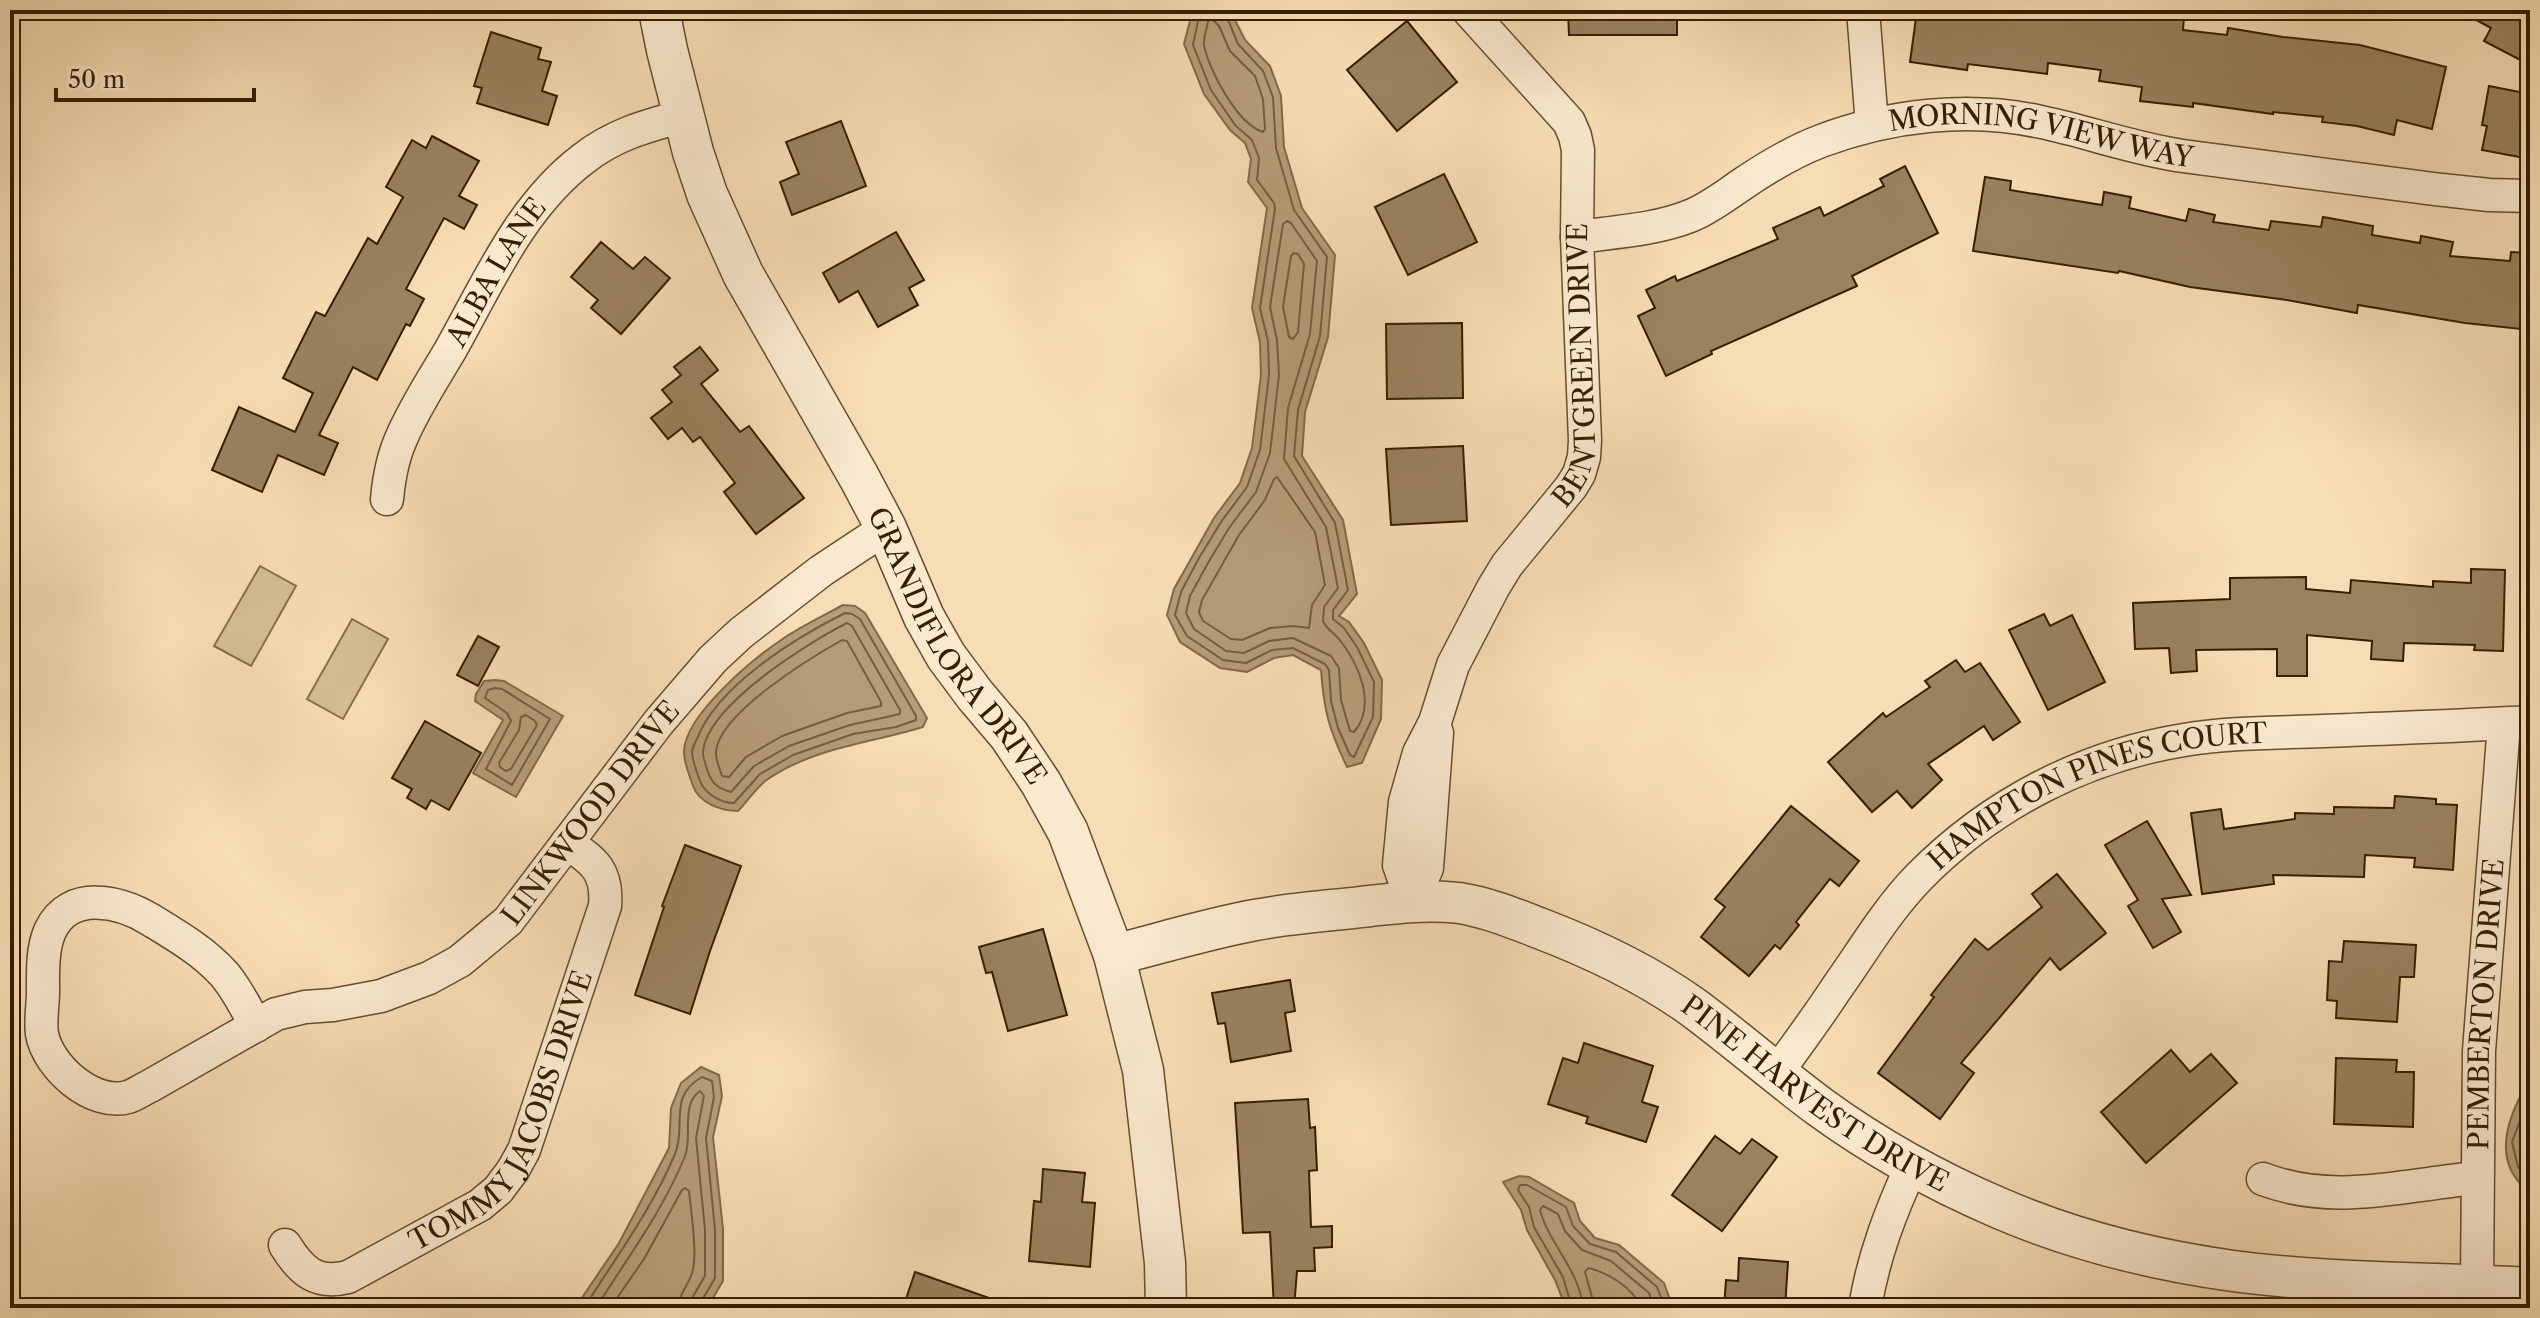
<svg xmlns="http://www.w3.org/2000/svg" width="2540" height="1318" font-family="'Libre Caslon Text',serif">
<rect width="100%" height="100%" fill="#f7ddb5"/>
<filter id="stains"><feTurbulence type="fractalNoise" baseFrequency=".0025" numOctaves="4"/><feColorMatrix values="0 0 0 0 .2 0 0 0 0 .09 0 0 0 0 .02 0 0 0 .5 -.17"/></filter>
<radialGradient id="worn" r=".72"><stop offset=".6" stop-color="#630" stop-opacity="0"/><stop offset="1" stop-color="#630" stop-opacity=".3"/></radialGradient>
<g fill="#d6bd96" stroke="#866e4b" stroke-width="2">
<polygon points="260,566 296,586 251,666 214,646"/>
<polygon points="352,619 388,639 343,719 307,699"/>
</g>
<g fill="#b59c77" stroke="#826a47" stroke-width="2">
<path d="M1185,10H1230L1245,40L1270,66L1281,96L1284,147L1302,208L1335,255L1328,337L1305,412L1302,456L1343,520L1357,594L1339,616L1349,622L1364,643L1382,680L1381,719L1362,763L1347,767C1329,729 1324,712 1321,670L1293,655L1274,658L1247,672L1220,668L1180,642L1167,615L1174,589L1214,518L1240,483L1252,448L1261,375L1260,342L1252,308L1267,208L1248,182L1251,159L1245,143L1230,130L1204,94L1184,44L1190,21Z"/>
<path d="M843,605L855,606L865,613L927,718L923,727C871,743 815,747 768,779C757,786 748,801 738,811C721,811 699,803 693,786C690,777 683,760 684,750C687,713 754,658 784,638C802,626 823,616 843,605Z"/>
<polygon points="495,680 504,681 563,716 516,797 473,773 503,720 475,701 476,694 484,681"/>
<polygon points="701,1067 719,1075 722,1096 713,1137 723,1229 723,1281 707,1308 575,1308 619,1243 669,1148 671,1108 681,1083"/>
<path d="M2530,1079V1196C2524,1188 2515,1179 2511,1170C2497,1141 2514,1105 2530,1079Z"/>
<polygon points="1519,1176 1529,1177 1574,1203 1580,1221 1595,1238 1619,1245 1664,1283 1673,1308 1566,1308 1555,1280 1527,1230 1521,1210 1503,1182"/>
</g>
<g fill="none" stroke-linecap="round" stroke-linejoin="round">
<g stroke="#755e3c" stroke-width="2">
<polyline points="1194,10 1198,21 1193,45 1211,90 1235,125 1252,140 1259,158 1257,180 1274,203 1275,209 1260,308 1268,341 1269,375 1260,450 1247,487 1221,522 1199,558 1181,592 1175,615 1187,636 1223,660 1246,663 1272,650 1293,648 1325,664 1329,670 1331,701 1338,728 1350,755 1354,757 1373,717 1374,682 1357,647 1344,628 1333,619 1333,610 1348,590 1335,523 1294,456 1298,410 1320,336 1327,257 1294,210 1276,148 1273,97 1263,71 1238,44 1224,10"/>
<path d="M1212,19L1219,26L1230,51L1255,76L1263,99L1265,129L1263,132C1237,124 1210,71 1204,46C1203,38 1207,29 1208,21Z"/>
<path d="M1287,221L1291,223L1317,261L1310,334L1288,408L1284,459L1326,527L1338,588L1324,607L1323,621C1327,630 1333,632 1339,639C1359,664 1377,705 1354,732L1350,731L1341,700L1339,668L1331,656L1293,638L1269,641L1244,653L1226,651L1194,629L1186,613L1190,596L1208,563L1229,528L1256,492L1270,453L1279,375L1277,340L1270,307L1283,224Z"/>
<polygon points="1294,253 1298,254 1304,264 1298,332 1293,339 1289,337 1283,307 1291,256"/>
<polygon points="1277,477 1315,532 1325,585 1312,605 1309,628 1293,626 1270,628 1242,640 1231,639 1203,621 1199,612 1202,600 1239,535 1265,500 1274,479"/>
<path d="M845,613L852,614L860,619L916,716V720L896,727L853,734L793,755L760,774L734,803C721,803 705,794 700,781C697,773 692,759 692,751C692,750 696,740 697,739C717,686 795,638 845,613Z"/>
<path d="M847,623L852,626L900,710V714L850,725L789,746L754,766L731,792C717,788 711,783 707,769C706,764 702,756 703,751C708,705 809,642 847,623Z"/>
<path d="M842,640L847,641L881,702V706L847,713L782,736L746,757L729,777L722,776C720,769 715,758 716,751C720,713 810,658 842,640Z"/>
<polygon points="495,688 502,689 550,719 512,785 486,769 511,721 507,713 485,698 488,690"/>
<polygon points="526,715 535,721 537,725 511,769 506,771 500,767 499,763 519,730 521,717"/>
<polyline points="2530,1094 2512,1142 2518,1167 2530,1183"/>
<path d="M584,1308C616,1257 652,1209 675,1154C687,1125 667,1097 702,1077L712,1081L714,1097L706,1138L715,1230V1278L701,1302L700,1308"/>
<path d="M596,1308C627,1258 663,1211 685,1156C693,1137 680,1105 700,1091L704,1096L696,1138L705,1230V1276L692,1298L690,1308"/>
<path d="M610,1308L644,1259L682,1190L685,1188L689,1191C691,1210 698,1257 692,1273C688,1286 679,1293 678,1308"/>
<polyline points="1572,1308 1563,1277 1534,1227 1529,1207 1518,1190 1520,1185 1527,1185 1566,1207 1573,1226 1590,1244 1616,1252 1657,1287 1665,1308"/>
<path d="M1583,1308C1580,1271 1549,1244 1540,1210L1543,1206L1558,1214L1565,1231L1582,1250L1611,1261L1649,1293L1654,1308"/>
<path d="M1595,1308L1585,1272L1588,1268C1607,1272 1634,1288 1641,1308"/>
</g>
</g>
<g fill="#9a825e" stroke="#351f00" stroke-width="2">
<polygon points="1568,10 1677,10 1677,35 1569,35"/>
<polygon points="1923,10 2126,10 2184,17 2183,30 2227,35 2228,28 2283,37 2360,45 2446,67 2432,129 2397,120 2394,135 2357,126 2322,122 2323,117 2273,112 2273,114 2193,103 2193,107 2140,101 2142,87 2099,81 2101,70 2048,63 2047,74 1968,64 1967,70 1910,62 1916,18 1922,19"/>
<polygon points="2458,10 2530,10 2530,65 2484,41 2491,28"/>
<polygon points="1407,21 1457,82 1397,131 1347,70"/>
<polygon points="491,32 541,48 538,59 551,62 542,91 557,96 548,125 477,103 482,88 474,86"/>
<polygon points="2489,86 2530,94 2530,159 2482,150 2487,126 2482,125"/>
<polygon points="841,121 866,186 792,215 780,182 799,174 786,142"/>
<polygon points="432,136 479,161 459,196 477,205 464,229 444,218 406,289 424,299 410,326 406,324 377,380 353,367 319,435 338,443 324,475 278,455 262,492 212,470 239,407 295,432 313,393 283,378 316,312 325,316 368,238 377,244 403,197 386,187 412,140 426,148"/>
<polygon points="1905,166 1938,233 1852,276 1857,286 1711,351 1712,354 1666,376 1638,316 1655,308 1646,290 1675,276 1677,281 1778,239 1773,228 1820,207 1824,216 1884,186 1880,179"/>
<polygon points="1444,174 1477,242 1408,275 1375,207"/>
<polygon points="1985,177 2011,181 2010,190 2102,205 2104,192 2131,197 2129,208 2186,221 2189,209 2215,215 2213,222 2269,230 2271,221 2321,227 2323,217 2373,226 2372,235 2420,243 2421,236 2453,242 2450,256 2510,261 2511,252 2530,253 2530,330 2465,323 2358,305 2357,313 2287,300 2190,287 2119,271 2118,273 1973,251"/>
<polygon points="896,232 924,280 909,288 918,305 878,327 858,291 839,302 823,273"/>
<polygon points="601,242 633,269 645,257 670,278 621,334 591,308 598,300 571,277"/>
<polygon points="1462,323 1463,398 1387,399 1386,324"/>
<polygon points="700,347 718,370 701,384 740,432 749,426 804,498 756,534 724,492 735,483 700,437 693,442 682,428 668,439 651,418 672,402 662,390 681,375 674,367"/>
<polygon points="1463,446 1467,521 1391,525 1386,449"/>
<polygon points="2471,569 2505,570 2503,651 2474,650 2475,645 2404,643 2403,661 2371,659 2372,641 2307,635 2307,676 2277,676 2277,649 2196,650 2197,671 2171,673 2169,648 2135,649 2133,603 2230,599 2230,578 2306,577 2306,589 2350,593 2351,580 2433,587 2433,581 2471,583"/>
<polygon points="2044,614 2050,626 2072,615 2105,682 2048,710 2009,630"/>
<polygon points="478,636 499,647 478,686 457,675"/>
<polygon points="1956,660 1965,672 1980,663 2020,722 1993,740 1984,726 1928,764 1942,780 1912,808 1897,791 1872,812 1828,762 1883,713 1886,717 1930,687 1925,681"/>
<polygon points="425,721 481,753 449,810 431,800 426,809 407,798 412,789 392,778"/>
<polygon points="2395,796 2436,799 2436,804 2457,805 2453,870 2414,867 2415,858 2365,855 2364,877 2273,875 2274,884 2202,894 2191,813 2221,809 2224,829 2295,819 2295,813 2334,814 2334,807 2394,808"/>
<polygon points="1791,806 1859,861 1839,886 1830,879 1796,922 1799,925 1780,949 1775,945 1749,976 1701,937 1725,907 1715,899"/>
<polygon points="2147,821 2191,895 2162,899 2181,932 2153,948 2128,906 2138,900 2105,845"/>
<polygon points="685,845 741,866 710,951 690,1014 635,995 664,907 662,906"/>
<polygon points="2057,874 2106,933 2060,970 2050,958 1961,1063 1974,1073 1940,1119 1878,1073 1934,997 1931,995 1975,939 1988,950 2042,907 2032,894"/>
<polygon points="1043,929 1067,1015 1008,1031 992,972 986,973 979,947"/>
<polygon points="2344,941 2416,945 2414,977 2400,977 2397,1022 2336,1018 2337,1001 2327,1000 2329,961 2342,962"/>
<polygon points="1290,980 1295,1011 1285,1013 1291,1051 1231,1062 1225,1023 1218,1024 1212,993"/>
<polygon points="1584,1043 1653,1066 1642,1102 1658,1107 1646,1142 1586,1123 1588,1117 1548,1104 1563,1058 1578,1063"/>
<polygon points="2171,1050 2190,1072 2211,1054 2237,1083 2146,1163 2101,1112"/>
<polygon points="2336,1058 2397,1060 2396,1072 2414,1072 2413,1127 2334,1124"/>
<polygon points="1308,1099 1310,1128 1315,1127 1317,1170 1309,1171 1311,1227 1332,1226 1332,1247 1314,1248 1315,1271 1297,1271 1294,1308 1274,1308 1270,1232 1243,1233 1235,1103"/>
<polygon points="1715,1136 1740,1154 1752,1139 1777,1157 1722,1231 1672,1195"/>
<polygon points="1043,1169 1085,1173 1082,1202 1095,1203 1090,1267 1029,1261 1034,1201 1041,1202"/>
<polygon points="1739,1258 1788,1262 1785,1308 1724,1308 1726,1280 1738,1281"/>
<polygon points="915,1272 1009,1305 1009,1308 903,1308"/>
</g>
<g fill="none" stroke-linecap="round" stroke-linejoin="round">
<defs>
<g id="minor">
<polyline points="1863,10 1872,125"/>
<path id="s1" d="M1577,237C1614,232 1655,230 1690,216C1708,209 1725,196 1741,185C1766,168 1792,152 1821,141C1890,115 1969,106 2041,122C2089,132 2134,149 2183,156L2434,189L2489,195L2530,196"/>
<path id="s2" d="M387,499C389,478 392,459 401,439C414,408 434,378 451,349C488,283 521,206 583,159C613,135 646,126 683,116"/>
<path id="s3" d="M1412,902L1399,865L1405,802L1419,753L1435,722L1453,665L1493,588L1507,565L1571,487L1579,474L1584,457L1585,440L1577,237L1578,150L1575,136L1569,122L1468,10"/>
<polyline points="1412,902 1427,868 1437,733"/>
<path id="s4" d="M256,1026C246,1008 237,989 224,974C203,951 177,936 151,920C120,901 69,889 50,931C42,949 43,972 43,992C43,1005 40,1021 42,1034C48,1067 93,1107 128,1097C135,1095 143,1089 150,1086L276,1014L305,1007L333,1005L381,996L429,978L460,961L508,921L658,723L713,659L741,633L821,571L886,528"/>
<path id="s5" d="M1776,1074C1796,1046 1817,1018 1836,989C1863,951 1886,911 1919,877C1991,804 2084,756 2184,740C2230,732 2277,733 2324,731C2392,728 2461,726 2530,722"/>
<path d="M2263,1179C2333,1206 2403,1185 2476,1178"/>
<path id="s6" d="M285,1245C301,1271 316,1285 348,1277L480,1205L498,1190L513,1170L524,1150L605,906C608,871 594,861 567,843"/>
<path id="s7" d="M2477,1284L2479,1051L2504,724"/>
<path d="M1865,1308C1873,1257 1891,1211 1912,1165"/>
</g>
<g id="tertiary">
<path id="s8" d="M659,10L667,50L693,152L707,194L743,274L859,477L886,528L924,617L946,656L975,695L1009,735L1041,783L1068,832L1114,955L1143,1070L1165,1263L1166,1308"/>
<path id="s9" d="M1114,955C1161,943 1207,929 1255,920C1287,914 1320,911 1353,908C1387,904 1424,899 1459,903C1486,907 1513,918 1539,928C1594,949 1647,974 1694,1008C1737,1040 1777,1075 1820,1107C1875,1147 1936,1181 1999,1208C2073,1240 2154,1260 2233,1271C2331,1284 2431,1282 2530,1288"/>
</g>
</defs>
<use href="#minor" stroke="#664e2d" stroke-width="35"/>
<use href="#tertiary" stroke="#664e2d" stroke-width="43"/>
<use href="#minor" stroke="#fae9cf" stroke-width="32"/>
<use href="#tertiary" stroke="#fae9cf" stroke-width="40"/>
</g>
<g text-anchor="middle" stroke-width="6" stroke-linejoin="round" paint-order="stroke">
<g font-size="28" fill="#351f00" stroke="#fae9cf">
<text dy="10" stroke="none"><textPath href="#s1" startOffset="492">MORNING VIEW WAY</textPath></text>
<text dy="10" stroke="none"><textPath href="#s2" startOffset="254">ALBA LANE</textPath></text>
<text dy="10" stroke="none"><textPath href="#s3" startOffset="586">BENTGREEN DRIVE</textPath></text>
<text dy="10" stroke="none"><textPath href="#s8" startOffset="708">GRANDIFLORA DRIVE</textPath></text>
<text dy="10" stroke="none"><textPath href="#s5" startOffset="446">HAMPTON PINES COURT</textPath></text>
<text dy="10" stroke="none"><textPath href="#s4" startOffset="1050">LINKWOOD DRIVE</textPath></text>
<text dy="10" stroke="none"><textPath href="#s7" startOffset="280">PEMBERTON DRIVE</textPath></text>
<text dy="10" stroke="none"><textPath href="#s9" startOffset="758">PINE HARVEST DRIVE</textPath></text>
<text dy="10" stroke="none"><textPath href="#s6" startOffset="318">TOMMY JACOBS DRIVE</textPath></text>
</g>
</g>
<rect width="2540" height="1318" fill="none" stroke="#f7ddb5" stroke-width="40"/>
<rect x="12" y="12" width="2516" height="1294" fill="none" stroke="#351f00" stroke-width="4"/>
<rect x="20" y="20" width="2500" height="1278" fill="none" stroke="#351f00" stroke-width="2"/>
<path d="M56 88v12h198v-12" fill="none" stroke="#351f00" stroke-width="4"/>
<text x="68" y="88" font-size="24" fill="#351f00" stroke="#fae9cf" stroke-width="6" paint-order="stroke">50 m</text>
<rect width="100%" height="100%" filter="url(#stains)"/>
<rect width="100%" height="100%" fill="url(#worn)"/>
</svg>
